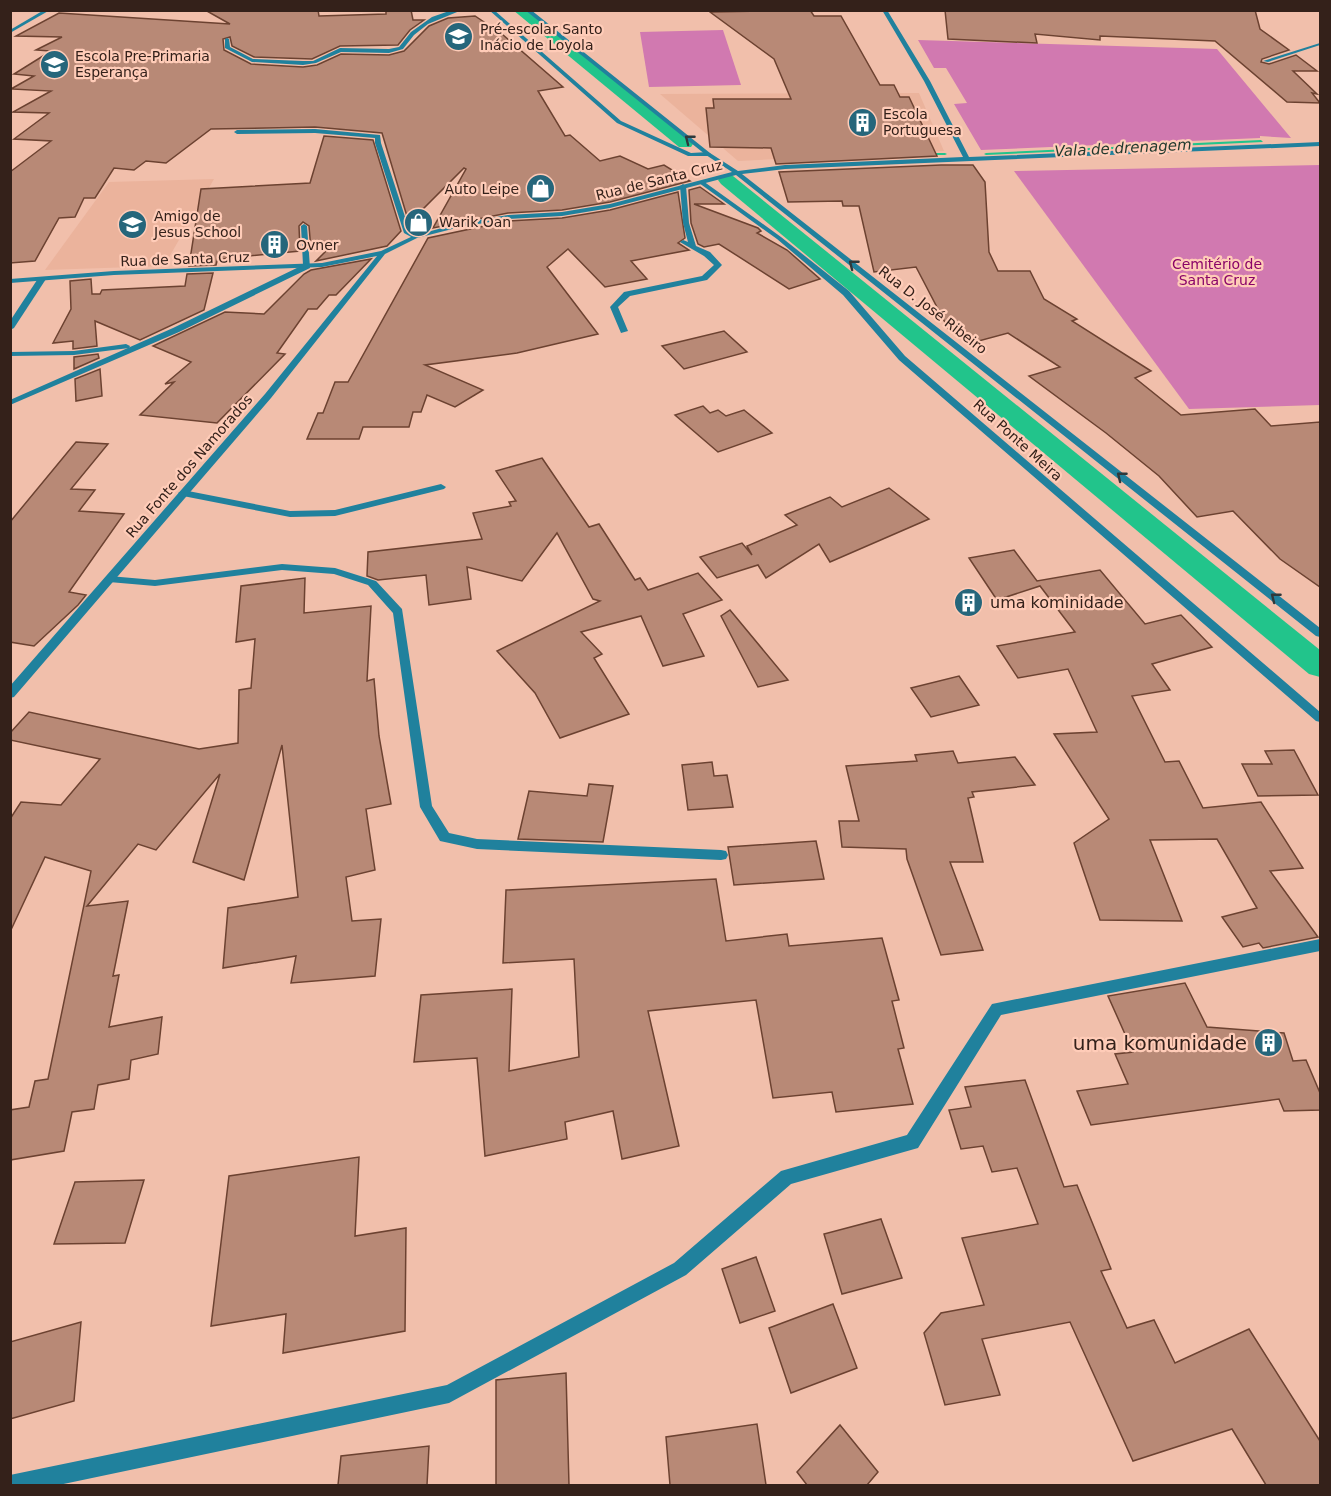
<svg xmlns="http://www.w3.org/2000/svg" width="1331" height="1496" font-family="'DejaVu Sans',sans-serif">
<rect width="100%" height="100%" fill="#f1bfab"/>
<g fill="#ebb39c">
<polygon points="919,93 944,151 738,161 660,94"/>
<polygon points="214,179 164,266 45,270 109,182"/>
</g>
<g fill="#d179b0">
<polygon points="723,30 741,85 649,87 640,32"/>
<polygon points="918,40 1217,49 1291,138 1260,136 1260,138 981,150 954,104 967,103 946,68 934,68"/>
<polygon points="1320,165 1320,405 1189,409 1014,171"/>
</g>
<g fill="none" stroke-linecap="round" stroke-linejoin="round">
<g fill="#22c48b" fill-rule="evenodd">
<polygon points="1261,140 1263,142 986,155 984,154 986,153"/>
<polygon points="926,153 945,153 947,154 945,155 924,155"/>
</g>
<g fill="#22c48b" fill-rule="evenodd">
<polygon points="513,10 528,10 691,141 693,144 691,147 679,147"/>
<polygon points="727,175 733,176 1320,650 1320,677 1309,674 721,184 718,180 721,176"/>
</g>
</g>
<g fill="#b88976" stroke="#6c4231" stroke-width="1.5">
<polygon points="205,10 318,10 319,16 386,14 386,10 411,10 413,20 424,20 410,30 398,45 340,46 312,59 254,57 232,46 230,37 223,39 224,50 251,64 303,67 317,65 341,54 389,55 404,51 429,26 448,18 475,16 502,34 563,87 538,91 565,136 570,135 600,161 620,156 648,169 664,165 690,181 610,202 562,210 508,213 433,228 466,169 464,168 409,223 382,133 315,127 211,129 166,163 146,161 134,170 114,168 95,198 84,198 75,217 59,218 35,261 10,263 10,172 51,141 14,139 49,113 13,112 51,91 11,89 34,76 14,74 51,51 36,50 62,37 16,36 59,13 230,24"/>
<polygon points="810,10 814,16 841,16 880,85 894,85 900,97 909,97 937,156 776,164 771,148 710,147 706,108 714,108 713,99 791,99 774,59 710,12"/>
<polygon points="945,10 1255,10 1260,29 1289,50 1262,59 1261,62 1269,64 1296,55 1317,71 1293,71 1317,94 1312,93 1320,103 1287,102 1215,41 1100,36 1100,40 1035,34 1037,43 948,39"/>
<polygon points="324,136 373,140 401,231 387,246 316,261 329,248 311,250 309,226 303,222 299,226 300,251 227,258 217,261 216,265 189,266 201,189 310,183"/>
<polygon points="941,165 973,165 985,182 989,252 998,271 1030,271 1044,299 1077,319 1072,321 1151,371 1135,378 1181,415 1255,409 1271,426 1320,422 1320,587 1280,559 1233,511 1197,517 1159,476 1106,433 1029,376 1060,367 1008,333 975,342 956,328 949,330 916,267 874,272 859,206 843,206 842,201 788,202 779,172"/>
<polygon points="700,187 724,204 694,204 758,228 761,231 757,233 787,250 820,279 789,289 719,244 704,247 698,244 691,223 689,190"/>
<polygon points="678,192 685,238 678,243 689,250 631,261 647,279 605,287 568,249 547,267 598,334 517,353 425,365 483,390 455,407 427,395 421,412 413,412 409,427 363,427 359,439 307,439 318,413 323,413 335,382 348,382 428,238 508,221 562,218 610,210"/>
<polygon points="371,259 336,295 329,295 317,309 308,309 277,353 285,354 217,423 140,415 174,382 165,384 191,362 153,346 225,312 264,314 304,274 311,270"/>
<polygon points="213,273 204,310 140,340 95,321 97,346 73,349 73,341 53,343 71,309 70,281 91,279 92,294 100,294 102,290 185,286 187,274"/>
<polygon points="724,331 747,352 684,369 662,346"/>
<polygon points="98,354 99,358 74,369 74,357"/>
<polygon points="100,369 102,396 76,401 75,379"/>
<polygon points="703,406 710,413 718,410 726,416 744,410 772,433 718,452 675,415"/>
<polygon points="76,442 108,444 71,489 95,490 79,511 124,514 69,592 86,595 78,605 34,646 10,642 10,522"/>
<polygon points="542,458 589,527 599,524 635,580 640,578 648,590 698,573 722,600 683,614 704,656 663,666 641,616 581,632 602,654 594,658 629,714 560,738 535,693 497,651 600,601 593,599 557,533 522,581 467,567 471,599 429,605 426,575 378,580 367,576 368,552 482,539 473,513 511,506 509,502 516,501 496,471"/>
<polygon points="889,488 929,519 830,562 819,544 766,578 758,565 717,578 700,557 742,543 752,555 747,546 797,525 785,515 830,497 842,507"/>
<polygon points="1014,550 1037,581 1100,570 1145,624 1181,615 1212,647 1152,664 1170,690 1132,696 1165,762 1179,761 1203,808 1261,802 1303,868 1270,871 1318,937 1263,948 1259,943 1243,947 1222,917 1257,908 1217,839 1150,840 1182,921 1100,920 1074,843 1109,819 1054,734 1097,732 1068,669 1018,678 997,646 1075,632 1040,586 997,600 969,558"/>
<polygon points="305,578 304,613 371,606 367,681 374,679 379,736 391,804 366,809 375,870 346,877 352,921 381,919 375,976 291,983 296,956 223,968 228,908 298,897 282,745 244,880 193,862 220,774 156,850 138,844 87,906 128,901 113,976 119,975 109,1027 162,1017 158,1054 131,1060 129,1079 98,1085 94,1109 72,1112 64,1151 10,1160 10,1110 29,1107 35,1081 48,1079 91,871 45,857 10,932 10,819 21,802 61,805 100,759 10,740 10,733 29,712 199,749 238,743 239,690 251,688 255,639 236,642 241,586"/>
<polygon points="730,610 788,680 758,687 721,616"/>
<polygon points="959,676 979,705 931,717 911,688"/>
<polygon points="1294,750 1318,795 1258,796 1242,764 1272,764 1265,751"/>
<polygon points="953,751 958,763 1015,757 1035,785 972,792 974,797 968,798 983,862 950,862 983,950 941,955 907,859 906,849 842,847 839,821 859,821 846,766 917,761 915,755"/>
<polygon points="712,762 714,776 727,775 733,807 688,810 682,765"/>
<polygon points="589,784 613,786 603,842 518,839 529,791 587,796"/>
<polygon points="816,841 824,879 734,885 728,847"/>
<polygon points="716,879 726,941 787,934 789,946 882,938 899,1000 892,1001 904,1048 898,1049 913,1104 836,1112 832,1092 773,1098 756,1000 648,1011 679,1146 622,1159 613,1111 565,1122 567,1139 485,1156 477,1058 414,1062 421,995 512,989 509,1071 579,1057 574,959 503,963 506,890"/>
<polygon points="1185,983 1207,1027 1284,1033 1293,1061 1306,1060 1320,1093 1320,1110 1284,1111 1279,1099 1091,1125 1077,1091 1128,1084 1115,1054 1133,1052 1108,996"/>
<polygon points="1025,1080 1064,1187 1077,1185 1111,1269 1101,1271 1127,1328 1154,1320 1175,1363 1249,1329 1320,1441 1320,1485 1266,1485 1232,1429 1133,1461 1070,1322 982,1339 1000,1395 945,1405 924,1333 941,1313 984,1305 962,1238 1038,1224 1017,1168 992,1172 983,1146 961,1149 949,1110 971,1107 965,1087"/>
<polygon points="359,1157 355,1236 406,1228 405,1331 283,1353 286,1314 211,1326 229,1176"/>
<polygon points="144,1180 125,1243 54,1244 75,1182"/>
<polygon points="881,1219 902,1278 842,1294 824,1234"/>
<polygon points="756,1257 775,1311 740,1323 722,1269"/>
<polygon points="833,1304 857,1368 791,1393 769,1328"/>
<polygon points="81,1322 74,1401 10,1419 10,1342"/>
<polygon points="566,1373 569,1485 496,1485 496,1380"/>
<polygon points="757,1424 766,1485 670,1485 666,1437"/>
<polygon points="840,1425 878,1472 867,1485 807,1485 797,1472"/>
<polygon points="429,1446 427,1485 338,1485 341,1456"/>
</g>
<g fill="none" stroke-linecap="round" stroke-linejoin="round">
<polygon fill="#20819d" fill-rule="evenodd" points="441,484 446,487 444,489 335,516 290,517 183,496 178,493 183,490 290,511 335,510"/>
<g fill="#20819d" fill-rule="evenodd">
<polygon points="462,10 428,24 414,35 403,49 389,53 341,52 316,63 303,65 252,62 225,48 225,39 227,38 229,39 230,47 253,59 303,61 313,61 340,48 389,49 399,47 411,32 432,17 452,10"/>
<polygon points="489,10 494,10 621,121 691,153 708,152 711,154 708,156 688,156 617,123"/>
<polygon points="1320,43 1320,45 1268,62 1263,61"/>
<polygon points="315,129 380,135 381,143 410,232 417,236 417,238 413,238 404,233 375,143 375,138 315,133 237,134 234,132 237,130"/>
<polygon points="699,181 703,181 781,237 849,291 905,356 1320,712 1320,722 1316,721 899,360 843,295 777,239 699,183"/>
<polygon points="683,184 686,186 689,223 696,246 710,252 722,265 707,280 630,296 618,307 628,331 621,333 610,307 624,292 702,276 714,265 704,256 680,242 683,240 688,242 683,223 680,186"/>
<polygon points="304,224 307,226 310,268 179,332 10,405 10,400 173,328 303,265 301,226"/>
<polygon points="39,277 46,279 14,328 10,330 10,321"/>
<polygon points="126,344 130,346 129,348 74,355 10,356 10,352 74,351"/>
<polygon points="282,564 335,568 376,581 402,609 432,806 449,833 477,839 721,850 726,851 728,855 726,859 721,860 477,849 440,841 420,807 393,613 368,585 334,574 282,570 155,586 109,582 104,579 109,576 155,580"/>
<polygon points="1320,939 1320,951 1001,1015 918,1148 791,1184 686,1275 449,1403 54,1486 10,1486 10,1475 447,1385 674,1263 781,1171 907,1135 992,1004"/>
</g>
<g fill="#20819d" fill-rule="evenodd">
<polygon points="44,10 50,10 10,33 10,30"/>
<polygon points="525,10 531,10 710,153 738,171 785,165 963,157 924,81 882,10 887,10 930,81 969,157 1320,142 1320,146 785,169 742,174 1320,628 1320,637 1316,636 736,175 610,208 562,216 508,219 460,227 417,238 385,254 271,398 14,697 10,698 10,686 265,394 377,256 322,267 114,275 10,283 10,279 114,271 322,263 381,251 413,236 460,223 508,215 562,212 610,204 732,172 706,155"/>
</g>
</g>
<defs><path id="oneway-chevron" d="M-2-3.5L2.5 0L-2 3.5" fill="none" stroke-width="1.6" stroke-linecap="round" stroke-linejoin="round" transform="scale(1.5)"/></defs>
<g stroke="#2f393b">
<use href="#oneway-chevron" transform="translate(689 139) rotate(-142)"/>
<use href="#oneway-chevron" transform="translate(853 264) rotate(-142)"/>
<use href="#oneway-chevron" transform="translate(1121 476) rotate(-142)"/>
<use href="#oneway-chevron" transform="translate(1275 597) rotate(-142)"/>
</g>
<defs>
<symbol id="school-disc" viewBox="-11 -11 22 22"><circle r="9.5" fill="#26667b" stroke="#ffccb8"/><path d="M0-5L7-2L0 1L-7-2ZM-4 1L0 2.5L4 1V4Q0 6-4 4Z" fill="#fff"/></symbol>
<symbol id="building-disc" viewBox="-11 -11 22 22"><circle r="9.5" fill="#26667b" stroke="#ffccb8"/><path d="M-4-6H4V6H1V3H-1V6H-4ZM-2.5-4.3h1.7v1.8h-1.7ZM.8-4.3h1.7v1.8H.8ZM-2.5-1h1.7V.8h-1.7ZM.8-1h1.7V.8H.8Z" fill="#fff"/></symbol>
<symbol id="shop-disc" viewBox="-11 -11 22 22"><circle r="9.5" fill="#26667b" stroke="#ffccb8"/><path d="M-5-2.5h2.3a2.7 3.5 0 0 1 5.4 0H5L5.5 6h-11ZM-1.5-2.5h3a1.5 2.3 0 0 0-3 0Z" fill="#fff"/></symbol>
</defs>
<g fill-rule="evenodd">
<use href="#school-disc" x="442" y="20" width="33" height="33"/>
<use href="#school-disc" x="38" y="48" width="33" height="33"/>
<use href="#building-disc" x="846" y="106" width="33" height="33"/>
<use href="#shop-disc" x="524" y="172" width="33" height="33"/>
<use href="#shop-disc" x="402" y="206" width="33" height="33"/>
<use href="#school-disc" x="116" y="208" width="33" height="33"/>
<use href="#building-disc" x="258" y="228" width="33" height="33"/>
<use href="#building-disc" x="952" y="586" width="33" height="33"/>
<use href="#building-disc" x="1252" y="1026" width="33" height="33"/>
</g>
<g text-anchor="middle" stroke-width="4.5" stroke-linejoin="round" paint-order="stroke">
<g font-size="14" fill="#34211a" stroke="#ffccb8" text-anchor="start">
<text x="480" y="34">Pré-escolar Santo<tspan x="480" dy="16">Inácio de Loyola</tspan></text>
<text x="75" y="61">Escola Pre-Primaria<tspan x="75" dy="16">Esperança</tspan></text>
<text x="883" y="119">Escola<tspan x="883" dy="16">Portuguesa</tspan></text>
<text x="519" y="194" text-anchor="end">Auto Leipe</text>
<text x="154" y="221">Amigo de<tspan x="154" dy="16">Jesus School</tspan></text>
<text x="439" y="227">Warik Oan</text>
<text x="296" y="250">Ovner</text>
</g>
<g font-size="14" fill="#34211a" stroke="#ffccb8">
<text transform="translate(659 180) rotate(-14)" y="5">Rua de Santa Cruz</text>
<text transform="translate(185 259) rotate(-2)" y="5">Rua de Santa Cruz</text>
<text transform="translate(933 310) rotate(38)" y="5">Rua D. José Ribeiro</text>
<text transform="translate(1018 440) rotate(42)" y="5">Rua Ponte Meira</text>
<text transform="translate(189 466) rotate(-49)" y="5">Rua Fonte dos Namorados</text>
</g>
<g font-size="14" fill="#8a0368" stroke="#ffccb8">
<text x="1217" y="269">Cemitério de<tspan x="1217" dy="16">Santa Cruz</tspan></text>
</g>
<g font-size="15" font-style="italic" fill="#223a2e" stroke="#ffccb8">
<text transform="translate(1123 148) rotate(-3)" y="5">Vala de drenagem</text>
</g>
<g font-size="16" fill="#34211a" stroke="#ffccb8" text-anchor="start">
<text x="990" y="608">uma kominidade</text>
</g>
<g font-size="20" fill="#34211a" stroke="#ffccb8" text-anchor="end">
<text x="1247" y="1050">uma komunidade</text>
</g>
</g>
<rect width="1331" height="1496" fill="none" stroke="#34211a" stroke-width="24"/>
</svg>
